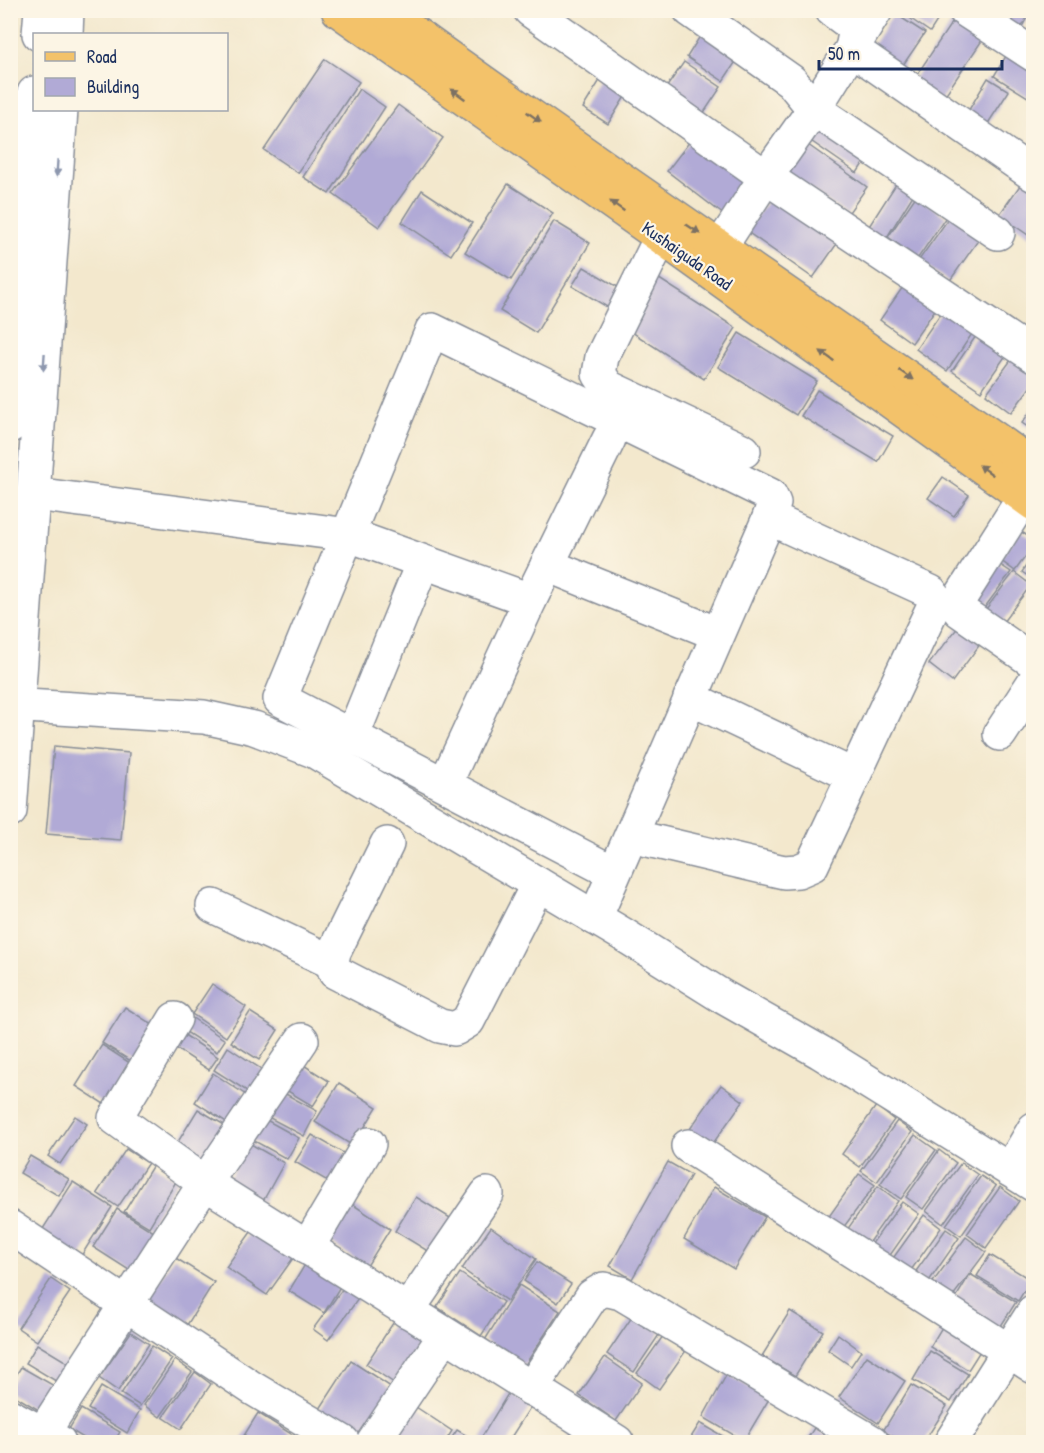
<svg xmlns="http://www.w3.org/2000/svg" width="1044" height="1453" font-family="'Patrick Hand',sans-serif">
<rect width="100%" height="100%" fill="#fcf5e5"/>
<filter id="ink" filterUnits="userSpaceOnUse"><feTurbulence type="fractalNoise" baseFrequency=".0167" numOctaves="2"/><feDisplacementMap in="SourceGraphic" scale="12" xChannelSelector="R" yChannelSelector="G"/><feConvolveMatrix kernelMatrix="1 2 1 2 8 2 1 2 1" color-interpolation-filters="sRGB"/></filter>
<filter id="wash" filterUnits="userSpaceOnUse"><feTurbulence type="fractalNoise" baseFrequency=".008" numOctaves="4" result="noise"/><feDisplacementMap in="SourceGraphic" scale="24" xChannelSelector="R" yChannelSelector="G"/><feGaussianBlur stdDeviation="1.35" result="paint"/><feColorMatrix in="noise" values="0 0 0 0 0 0 0 0 0 0 0 0 0 0 0 0 0 1.4 0 .05"/><feComposite in="paint" operator="in"/></filter>
<g filter="url(#wash)">
<rect width="100%" height="100%" fill="#f3e8cd"/>
<g id="blocks">
<g fill="#b1aad6">
<polygon points="898,10 944,10 930,32"/>
<polygon points="984,10 1031,10 1016,38"/>
<polygon points="894,13 925,33 901,68 871,48"/>
<polygon points="956,16 985,36 941,101 912,82"/>
<polygon points="702,33 739,57 723,81 687,57"/>
<polygon points="1009,51 1034,66 1034,101 994,76"/>
<polygon points="325,59 359,82 298,173 264,150"/>
<polygon points="684,62 721,87 703,114 666,88"/>
<polygon points="605,72 631,87 608,124 583,108"/>
<polygon points="988,78 1009,91 987,125 967,113"/>
<polygon points="359,89 385,107 329,194 303,177"/>
<polygon points="398,105 443,138 379,227 333,194"/>
<polygon points="820,122 868,156 857,173 808,139"/>
<polygon points="697,132 757,179 728,218 667,171"/>
<polygon points="804,142 867,187 847,215 784,170"/>
<polygon points="1028,174 1034,178 1034,239 999,215"/>
<polygon points="898,181 915,192 884,242 866,231"/>
<polygon points="508,184 553,213 511,280 465,252"/>
<polygon points="777,188 843,235 813,278 746,231"/>
<polygon points="422,190 472,223 451,255 402,222"/>
<polygon points="916,196 946,217 918,258 888,237"/>
<polygon points="956,208 986,229 949,282 919,260"/>
<polygon points="554,221 590,243 536,333 500,311"/>
<polygon points="584,267 623,290 612,310 572,286"/>
<polygon points="653,275 736,328 704,379 621,325"/>
<polygon points="907,281 939,304 912,343 880,320"/>
<polygon points="945,307 976,328 947,371 916,349"/>
<polygon points="980,330 1009,351 981,391 952,371"/>
<polygon points="739,333 817,381 796,415 718,367"/>
<polygon points="1014,356 1034,370 1034,382 1011,413 986,394"/>
<polygon points="817,390 893,436 878,462 801,416"/>
<polygon points="1034,406 1034,431 1022,423"/>
<polygon points="943,477 969,495 954,516 928,498"/>
<polygon points="1020,531 1034,540 1034,545 1015,571 1000,560"/>
<polygon points="1034,554 1034,580 1022,572"/>
<polygon points="996,562 1011,572 982,611 968,600"/>
<polygon points="1014,572 1031,585 1003,622 986,609"/>
<polygon points="959,626 981,643 952,682 929,664"/>
<polygon points="54,746 129,753 121,840 46,834"/>
<polygon points="212,984 246,1007 226,1037 192,1014"/>
<polygon points="125,1007 156,1027 134,1063 102,1043"/>
<polygon points="250,1012 278,1030 259,1060 231,1042"/>
<polygon points="191,1017 225,1040 217,1052 183,1030"/>
<polygon points="183,1034 218,1057 209,1070 174,1047"/>
<polygon points="102,1045 133,1065 107,1106 76,1086"/>
<polygon points="228,1047 264,1071 250,1093 214,1070"/>
<polygon points="302,1064 329,1081 313,1106 286,1090"/>
<polygon points="213,1073 249,1097 231,1125 195,1102"/>
<polygon points="339,1083 377,1107 353,1146 315,1122"/>
<polygon points="721,1085 743,1101 707,1152 685,1136"/>
<polygon points="282,1092 317,1111 304,1136 268,1117"/>
<polygon points="876,1106 894,1120 860,1167 842,1154"/>
<polygon points="198,1109 226,1126 204,1162 176,1145"/>
<polygon points="75,1116 87,1124 60,1164 48,1156"/>
<polygon points="261,1117 299,1138 287,1159 249,1138"/>
<polygon points="897,1121 912,1132 877,1182 861,1171"/>
<polygon points="312,1135 347,1155 331,1183 295,1162"/>
<polygon points="915,1135 936,1150 901,1199 880,1184"/>
<polygon points="249,1143 284,1163 263,1201 228,1180"/>
<polygon points="126,1149 148,1163 118,1207 97,1193"/>
<polygon points="939,1150 956,1163 923,1209 906,1197"/>
<polygon points="30,1156 69,1179 59,1196 20,1173"/>
<polygon points="668,1162 691,1175 632,1279 610,1266"/>
<polygon points="961,1163 978,1175 943,1224 926,1211"/>
<polygon points="153,1165 177,1180 149,1227 124,1212"/>
<polygon points="859,1174 875,1185 840,1232 825,1222"/>
<polygon points="981,1176 996,1186 961,1236 946,1225"/>
<polygon points="73,1182 112,1207 78,1261 39,1235"/>
<polygon points="878,1186 898,1201 862,1252 842,1237"/>
<polygon points="714,1187 765,1217 734,1269 684,1239"/>
<polygon points="1000,1187 1019,1201 986,1248 967,1234"/>
<polygon points="416,1197 460,1224 439,1258 395,1231"/>
<polygon points="346,1200 390,1229 367,1266 323,1238"/>
<polygon points="902,1202 919,1214 886,1261 868,1249"/>
<polygon points="117,1209 157,1234 132,1272 93,1247"/>
<polygon points="924,1215 941,1228 909,1273 891,1261"/>
<polygon points="256,1225 296,1254 267,1295 226,1267"/>
<polygon points="491,1227 536,1259 507,1301 462,1269"/>
<polygon points="946,1229 959,1238 927,1284 914,1274"/>
<polygon points="966,1237 986,1252 950,1300 930,1286"/>
<polygon points="990,1255 1031,1280 1018,1301 977,1276"/>
<polygon points="174,1257 214,1282 187,1325 147,1300"/>
<polygon points="537,1262 571,1284 558,1303 524,1281"/>
<polygon points="306,1263 341,1285 324,1313 289,1291"/>
<polygon points="460,1273 503,1302 481,1336 437,1307"/>
<polygon points="970,1274 1016,1302 999,1329 954,1301"/>
<polygon points="51,1279 70,1292 37,1341 18,1328"/>
<polygon points="346,1284 361,1295 328,1340 313,1329"/>
<polygon points="519,1285 560,1311 525,1365 485,1340"/>
<polygon points="790,1311 823,1331 795,1376 762,1356"/>
<polygon points="634,1314 661,1332 634,1372 607,1354"/>
<polygon points="397,1317 426,1336 394,1383 366,1364"/>
<polygon points="942,1327 980,1351 968,1370 930,1347"/>
<polygon points="131,1332 149,1344 118,1391 99,1378"/>
<polygon points="838,1334 861,1351 851,1366 828,1350"/>
<polygon points="663,1336 685,1352 659,1389 637,1373"/>
<polygon points="37,1344 75,1367 64,1386 26,1363"/>
<polygon points="152,1346 172,1359 140,1406 121,1394"/>
<polygon points="930,1351 968,1374 951,1402 913,1380"/>
<polygon points="867,1356 905,1381 878,1423 839,1397"/>
<polygon points="605,1357 642,1383 616,1421 579,1395"/>
<polygon points="175,1360 192,1372 160,1417 144,1405"/>
<polygon points="351,1361 391,1387 356,1441 316,1415"/>
<polygon points="21,1367 63,1391 49,1416 10,1393 10,1385"/>
<polygon points="195,1372 211,1384 181,1429 163,1417"/>
<polygon points="727,1374 769,1399 744,1441 703,1417"/>
<polygon points="911,1385 947,1406 924,1442 903,1442 883,1431"/>
<polygon points="101,1387 140,1410 127,1433 88,1409"/>
<polygon points="509,1392 531,1406 508,1442 488,1442 481,1438"/>
<polygon points="413,1405 452,1431 445,1442 390,1442"/>
<polygon points="81,1409 120,1432 114,1442 90,1442 69,1429"/>
<polygon points="258,1413 296,1437 293,1442 240,1442"/>
<polygon points="700,1423 733,1442 688,1442"/>
<polygon points="814,1428 838,1442 805,1442"/>
<polygon points="575,1429 596,1442 566,1442"/>
<polygon points="457,1430 477,1442 449,1442"/>
</g>
</g>
</g>
<g filter="url(#ink)">
<use href="#blocks" fill-opacity="0" stroke="#878c96" stroke-width="1.5"/>
<g fill="none" stroke-linecap="round" stroke-linejoin="round">
<defs>
<g id="minor">
<polyline points="530,10 766,177 1034,356"/>
<polyline points="690,10 791,81 814,109 998,233"/>
<polyline points="832,10 856,28 852,49 1034,175"/>
<polyline points="965,10 1034,55"/>
<polyline points="39,34 41,10"/>
<polyline points="66,34 67,10"/>
<polyline points="661,237 602,357 599,374 608,387 744,451"/>
<polyline points="706,269 766,177 814,109 876,10"/>
<polyline points="10,426 34,93"/>
<polyline points="34,494 349,535 530,600"/>
<polyline points="1024,497 958,601 957,607 960,611 1034,662"/>
<polyline points="547,565 718,634"/>
<polyline points="690,698 854,776"/>
<polyline points="10,705 204,717 254,728 314,751 624,935 723,997 820,1052 1034,1185"/>
<polyline points="1000,734 1034,682"/>
<polyline points="352,737 423,562"/>
<polyline points="445,784 530,600 609,439"/>
<polyline points="10,811 61,110"/>
<polyline points="631,836 784,872 798,871 812,865 936,601 931,592 769,518"/>
<polyline points="387,844 334,952 332,962 335,972 440,1026 455,1029 468,1021 538,884"/>
<polyline points="213,906 332,962"/>
<polyline points="595,918 769,518 774,503 770,495 432,330 280,699 614,873"/>
<polyline points="175,1019 115,1118 205,1183 617,1442"/>
<polyline points="688,1146 1034,1367"/>
<polyline points="1010,1170 1034,1129"/>
<polyline points="10,1227 252,1388 343,1442"/>
<polyline points="307,1248 369,1144"/>
<polyline points="407,1311 487,1194"/>
<polyline points="531,1389 592,1296 604,1289 621,1293 872,1442"/>
<polyline points="10,1416 59,1442"/>
<polyline points="37,1442 205,1183 302,1040"/>
<polyline points="373,1442 445,1335"/>
<polyline points="951,1442 1034,1311"/>
</g>
<g id="major">
<polyline points="338,10 661,237 1034,504"/>
<path d="M383,10C597,166 818,313 1034,466"/>
</g>
</defs>
<use href="#minor" stroke="#878c96" stroke-width="36"/>
<use href="#major" stroke="#878c96" stroke-width="36"/>
<use href="#minor" stroke="#fff" stroke-width="33"/>
<use href="#major" stroke="#f3c26a" stroke-width="33"/>
</g>
<defs><path id="oneway-solid" d="M-6-.8H1V-3.2L6.5 0L1 3.2V.8H-6Z" transform="scale(1.5)"/></defs>
<g fill="#7c7163">
<use href="#oneway-solid" transform="translate(458 94) rotate(-145)"/>
<use href="#oneway-solid" transform="translate(534 117) rotate(35)"/>
<use href="#oneway-solid" transform="translate(617 206) rotate(-145)"/>
<use href="#oneway-solid" transform="translate(693 229) rotate(34)"/>
<use href="#oneway-solid" transform="translate(827 356) rotate(-144)"/>
<use href="#oneway-solid" transform="translate(906 375) rotate(35)"/>
<use href="#oneway-solid" transform="translate(986 470) rotate(-144)"/>
</g>
<g fill="#8d97ae">
<use href="#oneway-solid" transform="translate(57 168) rotate(94)"/>
<use href="#oneway-solid" transform="translate(44 362) rotate(94)"/>
</g>
</g>
<g text-anchor="middle" stroke-width="4.5" stroke-linejoin="round" paint-order="stroke">
<g font-size="18" fill="#1b2f5e" stroke="#fcf5e5">
<text transform="translate(687 256) rotate(35)" y="6">Kushaiguda Road</text>
</g>
</g>
<rect width="1044" height="1453" fill="none" stroke="#fcf5e5" stroke-width="36"/>
<rect x="33" y="33" width="195" height="78" fill="#fcf5e5" stroke="#a2a6af" stroke-width="1.5"/>
<rect x="45" y="52" width="30" height="9" fill="#f3c26a" stroke="#a2a6af" stroke-width="1.5"/>
<text x="87" y="63" font-size="18" fill="#1b2f5e">Road</text>
<rect x="45" y="78" width="30" height="18" fill="#b1aad6" stroke="#a2a6af" stroke-width="1.5"/>
<text x="87" y="93" font-size="18" fill="#1b2f5e">Building</text>
<path d="M819 60v9h183v-9" fill="none" stroke="#1b2f5e" stroke-width="3"/>
<text x="828" y="60" font-size="18" fill="#1b2f5e" stroke="#fcf5e5" stroke-width="4.5" paint-order="stroke">50 m</text>
</svg>
